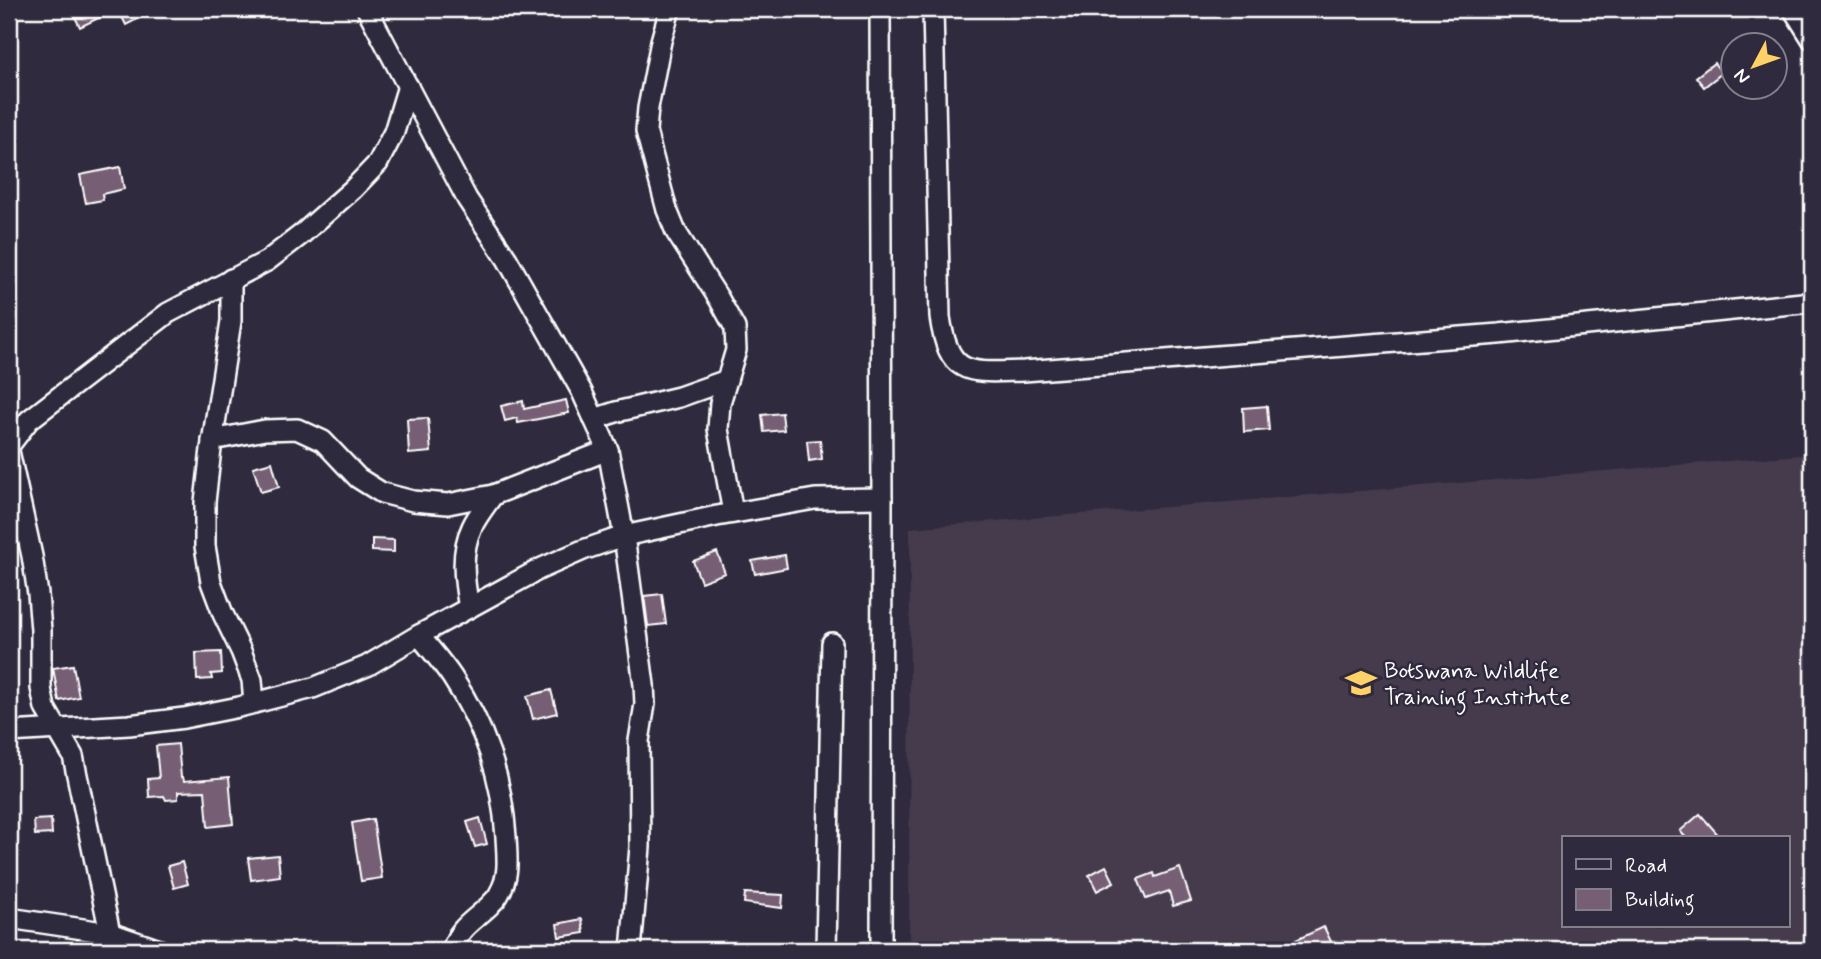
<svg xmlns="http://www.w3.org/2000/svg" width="1821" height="959" font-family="Mynerve,sans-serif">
<rect width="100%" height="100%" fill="#2f2a3d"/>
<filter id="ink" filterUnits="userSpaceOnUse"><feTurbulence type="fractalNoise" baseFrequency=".0143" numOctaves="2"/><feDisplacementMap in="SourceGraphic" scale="14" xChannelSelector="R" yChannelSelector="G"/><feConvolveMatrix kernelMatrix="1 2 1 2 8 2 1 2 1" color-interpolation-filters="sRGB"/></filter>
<g filter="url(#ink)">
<path fill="#443a4e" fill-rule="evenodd" d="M1812,454V950H909L910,528ZM1564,838H1788V926H1564Z"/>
<g fill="#765f74" stroke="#fff" stroke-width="2">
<polygon points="71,9 117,9 80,27"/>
<polygon points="128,9 157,9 126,25 120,13"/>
<polygon points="1714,63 1722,73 1704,87 1696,77"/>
<polygon points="120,167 124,189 102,194 103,200 86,203 80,175"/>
<polygon points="566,400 569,413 518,423 517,418 505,421 501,406 523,401 524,409"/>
<polygon points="1267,406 1269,430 1244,432 1243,408"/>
<polygon points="782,413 784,430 764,432 762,415"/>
<polygon points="428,418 431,452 409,454 407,419"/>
<polygon points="820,440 822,459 809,461 807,441"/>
<polygon points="272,462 279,487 261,492 253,467"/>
<polygon points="372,539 394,540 394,552 372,551"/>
<polygon points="717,552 725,573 701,582 693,561"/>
<polygon points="785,555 787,568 755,574 752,561"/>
<polygon points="662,594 666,624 648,626 644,596"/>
<polygon points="221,652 222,673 211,674 212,679 197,680 196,653"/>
<polygon points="73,665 79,697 59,701 53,668"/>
<polygon points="551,690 557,713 533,719 527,696"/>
<polygon points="178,744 181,777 183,777 184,781 229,777 233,824 208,827 205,791 178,792 178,799 166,800 164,796 149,797 148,779 159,778 156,746"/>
<polygon points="1700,814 1721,838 1686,838 1680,831"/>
<polygon points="480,818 487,844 475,847 467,822"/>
<polygon points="51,819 52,834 35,835 34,820"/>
<polygon points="373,819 382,878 361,881 352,823"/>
<polygon points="278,855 280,876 251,880 248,858"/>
<polygon points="182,862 188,884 174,888 168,866"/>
<polygon points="1106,866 1114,882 1097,891 1089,875"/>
<polygon points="1180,868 1191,901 1173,906 1169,891 1146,899 1138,879 1154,873 1155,877"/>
<polygon points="745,893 783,895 782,908 744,903"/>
<polygon points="582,919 584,933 559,937 557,924"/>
<polygon points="1324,927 1335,950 1301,950 1296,940"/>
</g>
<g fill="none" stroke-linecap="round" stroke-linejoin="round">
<defs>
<g id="minor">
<polyline points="367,9 467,199 507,259 582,392 608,450 624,536 644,685 645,704 639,741 640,847 631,950"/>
<polyline points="670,9 661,41 648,108 646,131 667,210 676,232 719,299 735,328 736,350 720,403 718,429 733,513"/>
<polyline points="880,9 882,498 881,950"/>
<path d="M933,9L940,317C949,379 971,372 1024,371L1499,334L1812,302"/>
<polyline points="1793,9 1812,39"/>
<polyline points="231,279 231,321 211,449 205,502 205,546 211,582 223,614 241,651 252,680 254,703"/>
<polyline points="594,419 616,412 679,397 727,380"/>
<polyline points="212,440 265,430 297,429 323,441 358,478 382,493 413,501 448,504 493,495 608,450"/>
<polyline points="9,446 29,420 168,313 267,261 302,234 353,189 378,163 394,132 408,86"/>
<polyline points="9,451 32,556 38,594 41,630 41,688 45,708 73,756 110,933"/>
<path d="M469,608C464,581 460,552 472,527C477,516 486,505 493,495"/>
<path d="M419,635C430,649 442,662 452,677C485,727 502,777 506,837C507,857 510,876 499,894C497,899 492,902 489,906C472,922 459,927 452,950"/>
<polyline points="9,732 129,725 184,718 239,707 313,688 367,666 419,635 540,569 583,550 624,536 717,516 815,499 882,498"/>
<polyline points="9,918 110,933 160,950"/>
<polyline points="826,950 832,643"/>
</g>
</defs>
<use href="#minor" stroke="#fff" stroke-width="24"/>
<use href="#minor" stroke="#2f2a3d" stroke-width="19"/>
</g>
</g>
<defs>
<symbol id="school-bare" viewBox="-9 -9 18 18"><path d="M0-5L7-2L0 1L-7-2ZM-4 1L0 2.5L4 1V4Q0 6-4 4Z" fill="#ffd166" stroke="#2f2a3d" stroke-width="2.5" paint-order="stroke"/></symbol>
</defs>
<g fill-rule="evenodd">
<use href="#school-bare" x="1339" y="661" width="44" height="44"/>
</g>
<g text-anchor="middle" stroke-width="5" stroke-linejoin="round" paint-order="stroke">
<g font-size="23" fill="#fff" stroke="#2f2a3d" text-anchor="start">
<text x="1384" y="678">Botswana Wildlife<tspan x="1384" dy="26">Training Institute</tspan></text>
</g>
</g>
<rect width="1821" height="959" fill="none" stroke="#2f2a3d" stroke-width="35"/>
<rect x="18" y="18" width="1786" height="924" fill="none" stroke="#fff" stroke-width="2.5" filter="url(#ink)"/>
<rect x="1562" y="836" width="228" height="91" fill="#2f2a3d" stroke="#827f8b" stroke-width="2"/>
<rect x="1576" y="859" width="35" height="10" fill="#2f2a3d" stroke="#827f8b" stroke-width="2"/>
<text x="1625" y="872" font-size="21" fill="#ffffff">Road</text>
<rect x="1576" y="889" width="35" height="21" fill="#765f74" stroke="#827f8b" stroke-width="2"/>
<text x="1625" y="906" font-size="21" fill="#ffffff">Building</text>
<g transform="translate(1754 66) rotate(229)"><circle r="33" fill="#2f2a3d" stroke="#827f8b" stroke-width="2"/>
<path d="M0-5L12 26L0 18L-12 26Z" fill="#ffd166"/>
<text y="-10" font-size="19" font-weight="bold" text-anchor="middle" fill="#ffffff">N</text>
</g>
</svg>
